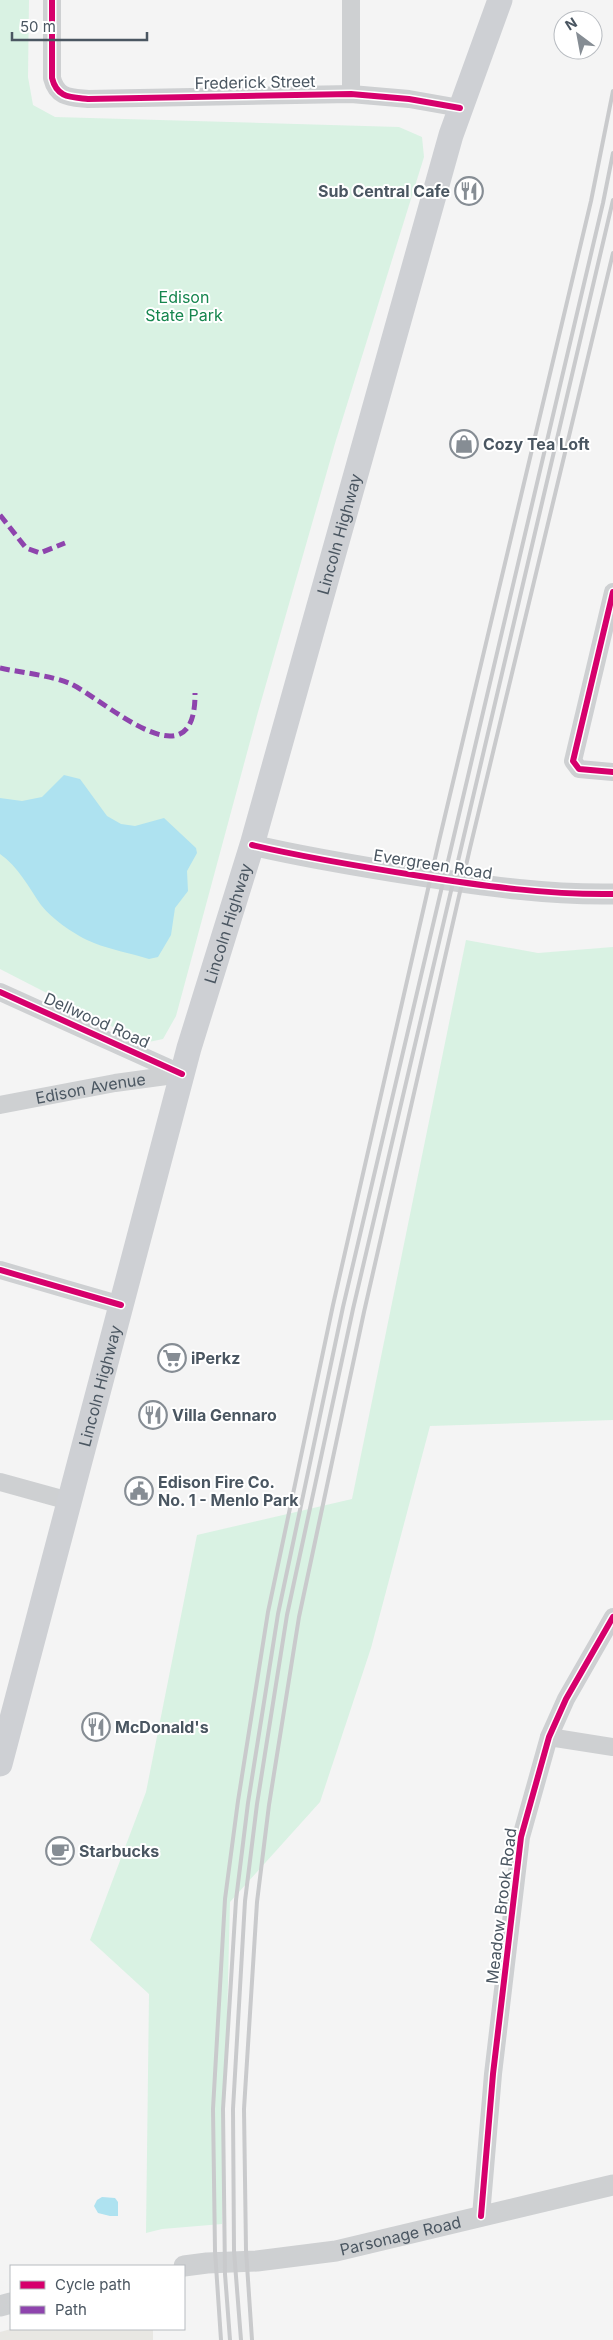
<svg xmlns="http://www.w3.org/2000/svg" width="613" height="2340" font-family="Inter,sans-serif">
<rect width="100%" height="100%" fill="#f4f4f4"/>
<polygon fill="#e8e7e3" points="11,2329 153,2329 153,2340 0,2340 0,2332"/>
<g fill="#d9f2e3">
<polygon points="0,0 29,0 28,77 33,105 55,117 399,127 422,137 424,157 336,440 258,712 176,1016 163,1039 144,1043 0,969"/>
<polygon points="466,940 538,953 613,947 613,1420 430,1426 371,1648 320,1802 230,1902 222,2224 162,2229 146,2233 149,1994 90,1940 146,1792 197,1535 352,1499"/>
</g>
<g fill="#aee2f0">
<path d="M64,775L80,779L107,816L121,824L135,826L164,818L196,848L197,853L187,871L188,891L175,908L171,935L158,957L149,959C131,953 111,950 94,943C76,936 53,920 41,905C29,888 18,866 0,854V798L22,801L42,797Z"/>
<polygon points="102,2197 115,2198 118,2202 118,2216 110,2216 98,2213 94,2206 97,2200"/>
</g>
<g fill="none" stroke-linecap="round" stroke-linejoin="round">
<g stroke="#ced0d2" stroke-width="18">
<path d="M52,0V78C57,98 70,97 88,99L351,94L409,99L460,108"/>
<polyline points="351,94 351,0"/>
<polyline points="613,592 573,761 579,769 613,772"/>
<polyline points="0,992 182,1074"/>
<path id="s1" d="M0,1105L115,1083L181,1074"/>
<polyline points="0,1270 121,1305"/>
<polyline points="0,1482 69,1501"/>
<polyline points="549,1737 613,1747"/>
<polyline points="481,2216 493,2074 521,1837 549,1737 566,1699 613,1617"/>
</g>
<g stroke="#ced0d2" stroke-width="21">
<path d="M252,845C307,858 363,867 420,876C484,886 548,895 613,894"/>
<path id="s2" d="M184,2266L207,2263L257,2261L336,2251L613,2185"/>
<polyline points="0,2306 11,2303"/>
</g>
<path stroke="#ced0d4" stroke-width="25" id="s3" d="M0,1764L189,1048L252,845L451,135L500,0"/>
<g stroke="#c9cacc" stroke-width="4">
<polyline points="221,2340 215,2251 213,2109 225,1899 238,1801 268,1612 333,1305 439,841 591,201 613,91"/>
<polyline points="230,2340 225,2274 223,2109 236,1900 248,1803 278,1614 343,1307 603,203 613,153"/>
<polyline points="241,2340 234,2251 233,2109 245,1901 257,1804 287,1615 353,1309 613,200"/>
<polyline points="252,2340 246,2250 244,2109 257,1902 269,1805 299,1617 364,1312 470,848 613,253"/>
</g>
<g stroke="#8e44ad" stroke-width="5" stroke-dasharray="10 5" stroke-linecap="butt">
<polyline points="0,515 26,548 40,553 65,543"/>
<path d="M0,668C23,673 50,675 71,684C105,700 196,787 195,693"/>
</g>
<defs>
<g id="cycleway">
<path d="M52,0V78C57,98 70,97 88,99L351,94L409,99L460,108"/>
<polyline points="613,592 573,761 579,769 613,772"/>
<path d="M252,845C307,858 363,867 420,876C484,886 548,895 613,894"/>
<polyline points="0,992 182,1074"/>
<polyline points="0,1270 121,1305"/>
<polyline points="481,2216 493,2074 521,1837 549,1737 566,1699 613,1617"/>
</g>
</defs>
<use href="#cycleway" stroke="#fff" stroke-width="9"/>
<use href="#cycleway" stroke="#d6006c" stroke-width="6"/>
</g>
<defs>
<symbol id="restaurant-ring" viewBox="-11 -11 22 22"><circle r="9.5" fill="#fff" stroke="#868d94" stroke-width="1.5"/><path d="M-5-6h1v4h1v-4h1v4h1v-4h1v5L-1.5 .5V6h-2V.5L-5-1ZM5-6V6H3V1.5H1.5Q1.5-4 5-6Z" fill="#868d94"/></symbol>
<symbol id="shop-ring" viewBox="-11 -11 22 22"><circle r="9.5" fill="#fff" stroke="#868d94" stroke-width="1.5"/><path d="M-5-2.5h2.3a2.7 3.5 0 0 1 5.4 0H5L5.5 6h-11ZM-1.5-2.5h3a1.5 2.3 0 0 0-3 0Z" fill="#868d94"/></symbol>
<symbol id="supermarket-ring" viewBox="-11 -11 22 22"><circle r="9.5" fill="#fff" stroke="#868d94" stroke-width="1.5"/><path d="M-6-5.5h2.5l.6 2H6L4.5 2H-2.5L-4.4-4H-6ZM-1.5 3.2a1.3 1.3 0 1 0 .1 0ZM3 3.2a1.3 1.3 0 1 0 .1 0Z" fill="#868d94"/></symbol>
<symbol id="civic-ring" viewBox="-11 -11 22 22"><circle r="9.5" fill="#fff" stroke="#868d94" stroke-width="1.5"/><path d="M-.6-6.5H3V-4.5H.6V-3L4-1V1h2V6H-6V1h2V-1L-.6-3ZM-1.2 2.5V6h2.4V2.5Z" fill="#868d94"/></symbol>
<symbol id="cafe-ring" viewBox="-11 -11 22 22"><circle r="9.5" fill="#fff" stroke="#868d94" stroke-width="1.5"/><path d="M-5.5-4.5H6V0H3Q3 3.5 0 3.5H-2.5Q-5.5 3.5-5.5 0ZM3-3.2v2h1.7v-2ZM-6 4.5H4V6H-6Z" fill="#868d94"/></symbol>
</defs>
<g fill-rule="evenodd">
<use href="#restaurant-ring" x="453" y="175" width="32" height="32"/>
<use href="#shop-ring" x="448" y="428" width="32" height="32"/>
<use href="#supermarket-ring" x="156" y="1342" width="32" height="32"/>
<use href="#restaurant-ring" x="137" y="1399" width="32" height="32"/>
<use href="#civic-ring" x="123" y="1475" width="32" height="32"/>
<use href="#restaurant-ring" x="80" y="1711" width="32" height="32"/>
<use href="#cafe-ring" x="44" y="1835" width="32" height="32"/>
</g>
<g text-anchor="middle" stroke-width="4" stroke-linejoin="round" paint-order="stroke">
<g font-size="16" fill="#4a5661" stroke="#fff">
<text transform="translate(255 82) rotate(-1)" y="6">Frederick Street</text>
<text dy="6" stroke="none"><textPath href="#s3" startOffset="1276">Lincoln Highway</textPath></text>
<text transform="translate(433 864) rotate(9)" y="6">Evergreen Road</text>
<text dy="6" stroke="none"><textPath href="#s3" startOffset="871">Lincoln Highway</textPath></text>
<text transform="translate(97 1020) rotate(24)" y="6">Dellwood Road</text>
<text dy="6" stroke="none"><textPath href="#s1" startOffset="92">Edison Avenue</textPath></text>
<text dy="6" stroke="none"><textPath href="#s3" startOffset="391">Lincoln Highway</textPath></text>
<text transform="translate(501 1906) rotate(-83)" y="6">Meadow Brook Road</text>
<text dy="6" stroke="none"><textPath href="#s2" startOffset="219">Parsonage Road</textPath></text>
</g>
<g font-size="16" font-weight="bold" fill="#4a5661" stroke="#fff" text-anchor="start">
<text x="450" y="197" text-anchor="end">Sub Central Cafe</text>
<text x="483" y="450">Cozy Tea Loft</text>
<text x="191" y="1364">iPerkz</text>
<text x="172" y="1421">Villa Gennaro</text>
<text x="158" y="1488">Edison Fire Co.<tspan x="158" dy="18">No. 1 - Menlo Park</tspan></text>
<text x="115" y="1733">McDonald's</text>
<text x="79" y="1857">Starbucks</text>
</g>
<g font-size="16" fill="#17864f" stroke="#fff">
<text x="184" y="303">Edison<tspan x="184" dy="18">State Park</tspan></text>
</g>
</g>
<rect x="10" y="2265" width="175" height="65" fill="#ffffff" stroke="#b7bbc0"/>
<rect x="20" y="2281" width="25" height="8" fill="#d6006c" stroke="#b7bbc0"/>
<text x="55" y="2290" font-size="15" fill="#4a5661">Cycle path</text>
<rect x="20" y="2306" width="25" height="8" fill="#8e44ad" stroke="#b7bbc0"/>
<text x="55" y="2315" font-size="15" fill="#4a5661">Path</text>
<g transform="translate(578 35) rotate(328)"><circle r="24" fill="#ffffff" stroke="#b7bbc0"/>
<path d="M0-4L9 19L0 12L-9 19Z" fill="#868d94"/>
<text y="-8" font-size="14" font-weight="bold" text-anchor="middle" fill="#4a5661">N</text>
</g>
<path d="M12 32v8h135v-8" fill="none" stroke="#4a5661" stroke-width="2.5"/>
<text x="20" y="32" font-size="15" fill="#4a5661" stroke="#ffffff" stroke-width="4" paint-order="stroke">50 m</text>
</svg>
